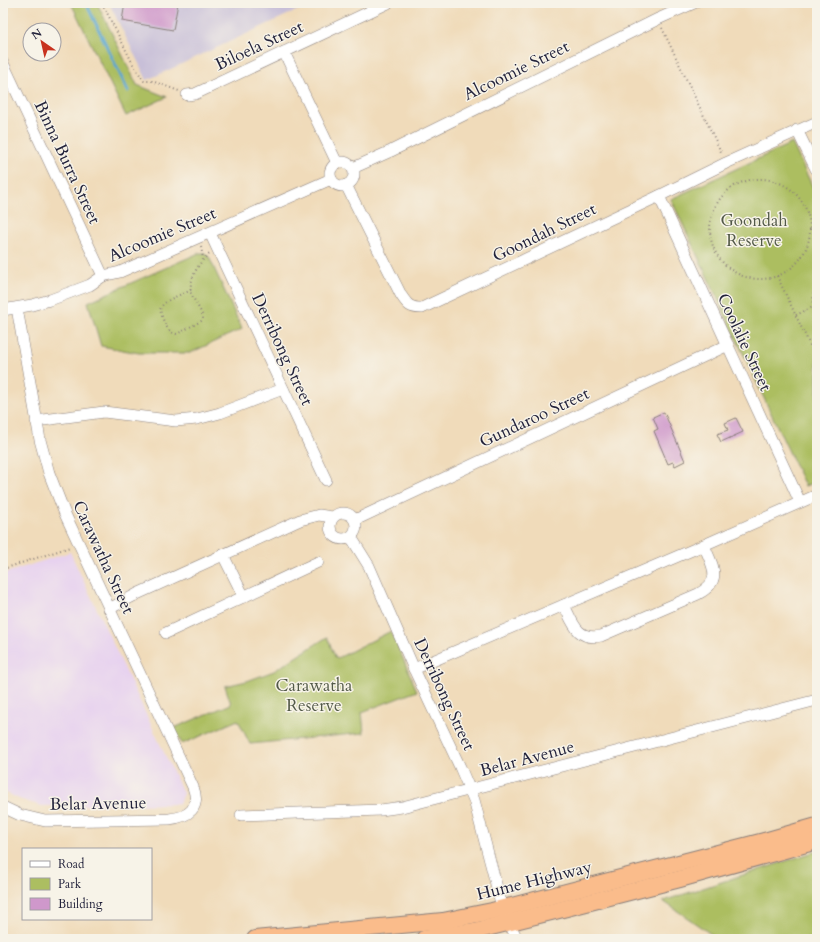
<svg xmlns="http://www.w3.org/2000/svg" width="820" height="942" font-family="Cardo,serif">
<rect width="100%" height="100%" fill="#f7f3e8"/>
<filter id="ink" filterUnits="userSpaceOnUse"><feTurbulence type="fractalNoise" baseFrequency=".025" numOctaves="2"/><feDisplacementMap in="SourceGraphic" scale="8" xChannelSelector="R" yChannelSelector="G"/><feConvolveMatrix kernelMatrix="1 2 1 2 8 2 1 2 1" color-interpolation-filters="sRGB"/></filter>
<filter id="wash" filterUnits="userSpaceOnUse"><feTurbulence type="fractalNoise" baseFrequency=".012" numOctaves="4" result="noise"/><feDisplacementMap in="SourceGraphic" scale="16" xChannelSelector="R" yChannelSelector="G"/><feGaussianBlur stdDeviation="0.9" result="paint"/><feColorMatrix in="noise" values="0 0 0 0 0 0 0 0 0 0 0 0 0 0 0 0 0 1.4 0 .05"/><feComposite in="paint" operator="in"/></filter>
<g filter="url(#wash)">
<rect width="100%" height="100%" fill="#f0dbba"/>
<polygon fill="#e7d2ef" points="70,552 183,793 179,804 42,806 19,799 3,791 3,574"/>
<polygon fill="#c8bfd8" points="109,3 313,3 147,80"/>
<g fill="#acbe61" stroke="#67704e">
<polygon points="71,3 97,3 137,85 167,97 126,116"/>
<polygon points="792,143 817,196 817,481 805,486 671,199"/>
<polygon points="199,253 205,253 209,257 242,329 190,353 139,353 101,346 88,302"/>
<polygon points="391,631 417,691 362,712 364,733 250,744 238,720 182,744 174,728 231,704 225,686 247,681 274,671 327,637 336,659"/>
<polygon points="817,851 817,939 718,939 663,901"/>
</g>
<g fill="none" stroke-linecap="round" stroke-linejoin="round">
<polyline stroke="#57a6d1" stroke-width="3" points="86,3 128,91"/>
</g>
<g id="blocks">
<g fill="#cf98cb">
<polygon points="125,3 178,3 173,30 122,21"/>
<polygon points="664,412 685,461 675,466 673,462 668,464 654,431 658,429 653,417"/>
<polygon points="736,418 743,432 721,442 717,434 728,430 725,423"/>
</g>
</g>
</g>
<g filter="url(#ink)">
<use href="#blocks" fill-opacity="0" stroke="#897e7a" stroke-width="1"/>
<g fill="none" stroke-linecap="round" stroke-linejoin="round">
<defs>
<g id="minor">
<polyline points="284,52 337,163"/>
<polyline points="3,63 103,276"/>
<polyline points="187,95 195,94 388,3"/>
<polyline points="797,130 817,171"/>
<circle cx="342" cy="174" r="12"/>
<polyline points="353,168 391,151 658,19 694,3"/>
<path d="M346,185L401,295C407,304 409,308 422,308L659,196L726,163L817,122"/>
<polyline points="659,196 800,502"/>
<polyline points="210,233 326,480"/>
<polyline points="3,310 32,305 50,300 90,285 103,276 120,272 331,179"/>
<polyline points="36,421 104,412 176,421 197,419 220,413 283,389"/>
<circle cx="343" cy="526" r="13"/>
<polyline points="355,520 728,345"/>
<polyline points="351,537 369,566 414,669 460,767 474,800 502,907 517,939"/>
<polyline points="223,555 244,597"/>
<path d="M564,605C573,623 577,641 601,636L698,594C724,580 712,566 704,545"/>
<polyline points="109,609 137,594 300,520 319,515 332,517"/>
<polyline points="166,633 318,562"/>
<polyline points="414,669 704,545 817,495"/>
<path d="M3,807L20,815L45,821L169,819C189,817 201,808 193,787L65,514L49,473L40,440L17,308"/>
<polyline points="241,815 381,810 402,807 817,700"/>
</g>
<g id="highway">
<polyline points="255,939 443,921 492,911 768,840 817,826"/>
<polyline points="424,939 475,931 555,911 680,879 817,841"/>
</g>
</defs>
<use href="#minor" stroke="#897e7a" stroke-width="12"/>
<use href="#highway" stroke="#897e7a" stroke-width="18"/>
<g stroke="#897e7a" stroke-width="2" stroke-dasharray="1 3" stroke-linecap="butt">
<polyline points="102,3 133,64 144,81 152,81 179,91"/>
<polyline points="651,3 654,9"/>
<polyline points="662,28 722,154"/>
<circle cx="760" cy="229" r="50"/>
<polyline points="201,247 203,258"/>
<polyline points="777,276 817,360"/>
<path d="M817,286C812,294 812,302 817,310"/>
<path d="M191,290C182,295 163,299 160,310C163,319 166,333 177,334L203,320V316C199,308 194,300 191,293C188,281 200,259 210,254"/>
<polyline points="796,315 815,306"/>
<polyline points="3,569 70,547"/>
</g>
<use href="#minor" stroke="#fff" stroke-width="11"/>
<use href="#highway" stroke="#fabc8b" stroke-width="16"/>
</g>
</g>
<g text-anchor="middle" stroke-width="3" stroke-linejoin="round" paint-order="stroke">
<g font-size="17" fill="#22223b" stroke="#f7f3e8">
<text transform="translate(259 45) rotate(-25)" y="6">Biloela Street</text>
<text transform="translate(516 70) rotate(-26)" y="6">Alcoomie Street</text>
<text transform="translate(68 162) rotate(65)" y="6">Binna Burra Street</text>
<text transform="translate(544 232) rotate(-26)" y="6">Goondah Street</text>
<text transform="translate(162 234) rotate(-23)" y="6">Alcoomie Street</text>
<text transform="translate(745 342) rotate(65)" y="6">Coolalie Street</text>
<text transform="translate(283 349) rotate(65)" y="6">Derribong Street</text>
<text transform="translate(534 417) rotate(-25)" y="6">Gundaroo Street</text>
<text transform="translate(104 557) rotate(65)" y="6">Carawatha Street</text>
<text transform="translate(445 694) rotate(65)" y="6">Derribong Street</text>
<text transform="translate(527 758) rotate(-15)" y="6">Belar Avenue</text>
<text transform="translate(98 803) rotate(-1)" y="6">Belar Avenue</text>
<text transform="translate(534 880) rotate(-14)" y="6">Hume Highway</text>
</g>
<g font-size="17" fill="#525948" stroke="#f7f3e8">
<text x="754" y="226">Goondah<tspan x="754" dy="20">Reserve</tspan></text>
<text x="314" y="691">Carawatha<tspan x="314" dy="20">Reserve</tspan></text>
</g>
</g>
<rect width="820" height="942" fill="none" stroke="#f7f3e8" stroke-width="16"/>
<rect x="22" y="848" width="130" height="72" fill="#f7f3e8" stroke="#a29fa3"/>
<rect x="30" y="861" width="20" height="6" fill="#ffffff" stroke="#a29fa3"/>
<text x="58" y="868" font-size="12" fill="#22223b">Road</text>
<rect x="30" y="878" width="20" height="12" fill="#acbe61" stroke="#a29fa3"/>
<text x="58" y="888" font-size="12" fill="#22223b">Park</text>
<rect x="30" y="898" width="20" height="12" fill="#cf98cb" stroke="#a29fa3"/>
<text x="58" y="908" font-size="12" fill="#22223b">Building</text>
<g transform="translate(42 42) rotate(326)"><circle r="19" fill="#f7f3e8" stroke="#a29fa3"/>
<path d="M0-3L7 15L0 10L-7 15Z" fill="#c8321e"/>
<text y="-6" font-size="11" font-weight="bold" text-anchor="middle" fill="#22223b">N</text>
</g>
</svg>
